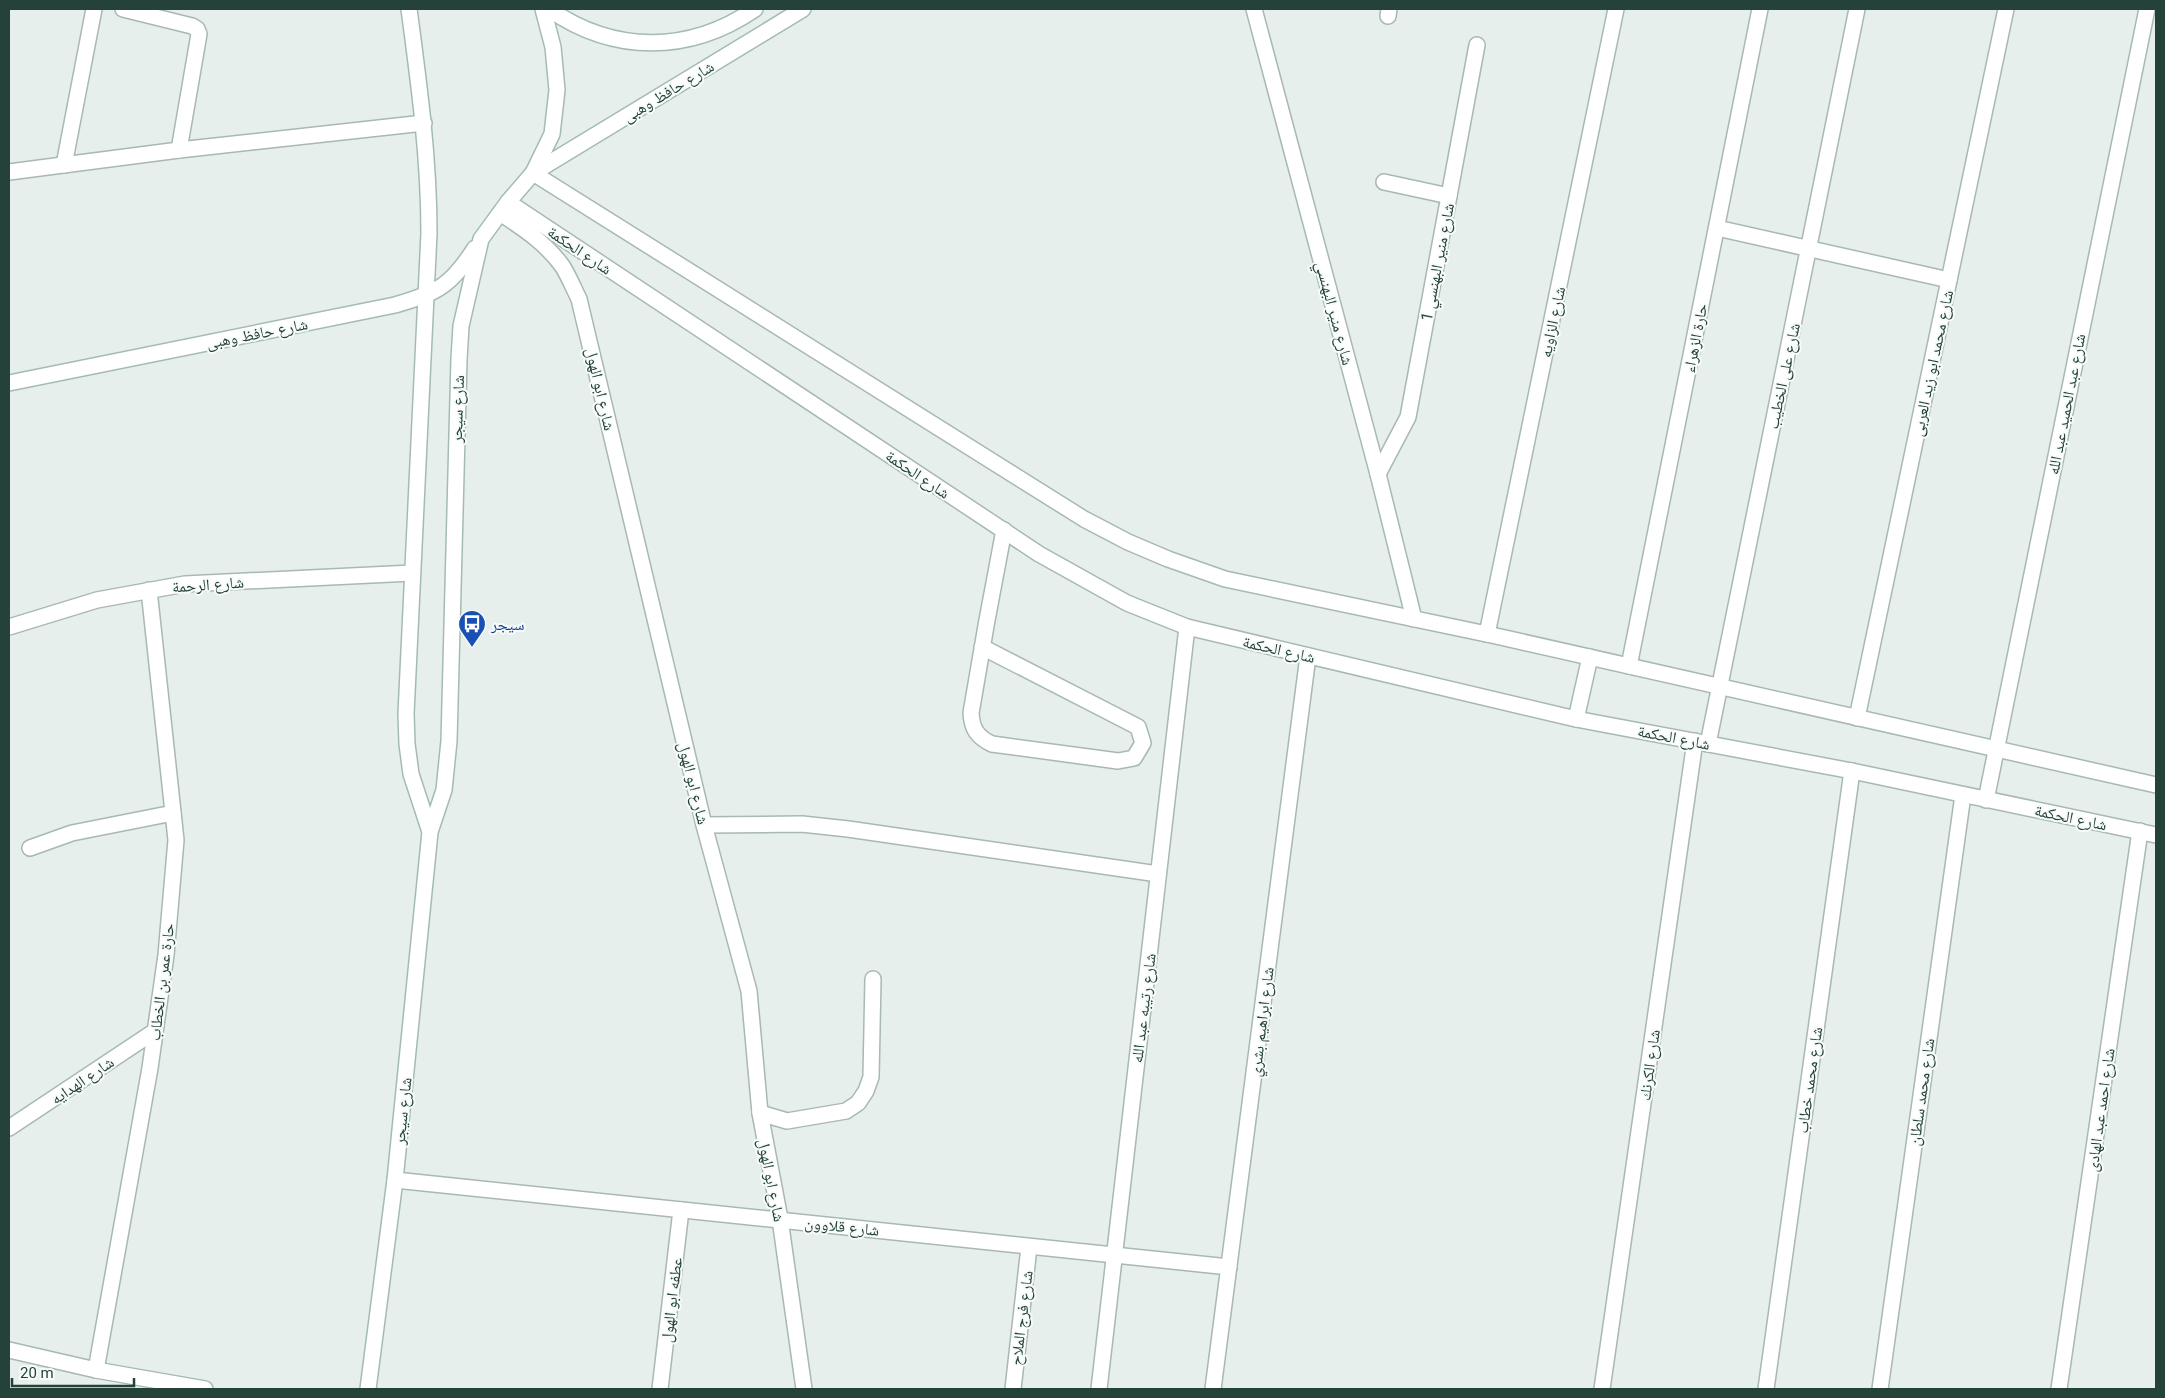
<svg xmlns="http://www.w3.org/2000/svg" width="2165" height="1398" font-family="Roboto,'Noto Naskh Arabic',sans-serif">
<rect width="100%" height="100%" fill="#e6efeb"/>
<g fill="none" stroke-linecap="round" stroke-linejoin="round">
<defs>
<g id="service">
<path d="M982,647L1138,727L1143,743L1134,758L1118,761L992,744C977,737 972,729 971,713C981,652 992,591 1004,530"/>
<polyline points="760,1113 787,1121 846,1111 858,1103 866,1091 871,1077 873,979"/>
</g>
<g id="minor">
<polyline points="123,9 192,26 197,29 199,34 179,150"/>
<polyline points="1254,9 1378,474 1414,619"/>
<polyline points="1388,16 1389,9"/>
<polyline points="64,165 94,9"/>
<polyline points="9,172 179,150 424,123"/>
<polyline points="1384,182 1449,196"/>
<path d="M500,213C523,228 547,244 563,267C569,277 574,289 579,299L704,825L749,991L760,1113L780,1219L804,1389"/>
<polyline points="1717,228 1949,280"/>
<polyline points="1378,474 1408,417 1477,45"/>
<polyline points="9,627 97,600 185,584 412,573"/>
<polyline points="1487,634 1616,9"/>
<polyline points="1629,666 1760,9"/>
<polyline points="1857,718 2006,9"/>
<polyline points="1708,744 1857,9"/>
<polyline points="1986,800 2147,9"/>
<polyline points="704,825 802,824 848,829 1158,874"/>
<polyline points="30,848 72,833 173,813"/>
<polyline points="9,1128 155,1031"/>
<polyline points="395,1180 1229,1267"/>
<polyline points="9,1350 96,1370 205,1389"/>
<polyline points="96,1370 150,1068 166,955 176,840 149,590"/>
<polyline points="660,1389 681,1210"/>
<polyline points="1013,1389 1029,1247"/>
<polyline points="1099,1389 1187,627"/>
<polyline points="1213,1389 1308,656"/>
<polyline points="1602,1389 1695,741"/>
<polyline points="1766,1389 1852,771"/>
<polyline points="1880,1389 1963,795"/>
<polyline points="2059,1389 2140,831"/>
</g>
<g id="tertiary">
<polyline points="533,173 1084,519 1128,542 1168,559 1225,579 1496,636 2156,785"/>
<polyline points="508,202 1039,554 1127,603 1187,627 1576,719 1852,771 2156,835"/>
<polyline points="1576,719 1590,657"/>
</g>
<g id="secondary">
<path d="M409,9C419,84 429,157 429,233L406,714L407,744L411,774L430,832"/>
<path d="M549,9C614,54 689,54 755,9"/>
<polyline points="533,173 803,9"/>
<path d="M9,383L395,305C437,293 451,286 475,248"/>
<polyline points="368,1389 395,1180 430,832 444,790 449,741 459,359 461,326 481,239 508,202 533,173 552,134 557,90 553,47 543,9"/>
</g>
</defs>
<use href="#service" stroke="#a8b8b2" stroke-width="18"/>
<use href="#minor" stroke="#a8b8b2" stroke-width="18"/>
<use href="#tertiary" stroke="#a8b8b2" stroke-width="18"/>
<use href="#secondary" stroke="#a4bbb3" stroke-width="18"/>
<use href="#service" stroke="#fff" stroke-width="15"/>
<use href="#minor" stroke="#fff" stroke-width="15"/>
<use href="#tertiary" stroke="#fff" stroke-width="15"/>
<use href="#secondary" stroke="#fff" stroke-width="15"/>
</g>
<defs>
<symbol id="bus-pin" viewBox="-11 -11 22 30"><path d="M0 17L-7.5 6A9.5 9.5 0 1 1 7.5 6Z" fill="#1a4fb4" stroke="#f7fbf9"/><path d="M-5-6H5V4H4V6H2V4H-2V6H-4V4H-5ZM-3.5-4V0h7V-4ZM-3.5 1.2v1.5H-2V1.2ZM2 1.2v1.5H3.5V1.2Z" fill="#fff"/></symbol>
</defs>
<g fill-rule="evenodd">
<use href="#bus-pin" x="456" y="608" width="32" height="43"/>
</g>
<g text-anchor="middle" stroke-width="4" stroke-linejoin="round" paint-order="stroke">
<g font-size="16" fill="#24423a" stroke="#f7fbf9">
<text transform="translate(668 91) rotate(-31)" y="6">شارع حافظ وهبى</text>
<text transform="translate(580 250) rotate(34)" y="6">شارع الحكمة</text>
<text transform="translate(1437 262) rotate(-79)" y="6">شارع منير البهنسي 1</text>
<text transform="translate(1335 313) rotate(75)" y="6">شارع منير البهنسي</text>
<text transform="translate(1552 322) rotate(-78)" y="6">شارع الزاويه</text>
<text transform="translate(257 333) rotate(-11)" y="6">شارع حافظ وهبى</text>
<text transform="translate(1695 338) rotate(-79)" y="6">حارة الزهراء</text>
<text transform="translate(1932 363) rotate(-78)" y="6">شارع محمد ابو زيد العربى</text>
<text transform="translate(1783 376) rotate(-78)" y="6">شارع على الخطيب</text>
<text transform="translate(601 389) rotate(77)" y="6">شارع ابو الهول</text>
<text transform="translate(2066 404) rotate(-79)" y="6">شارع عبد الحميد عبد الله</text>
<text transform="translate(457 409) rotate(-88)" y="6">شارع سيجر</text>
<text transform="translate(918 474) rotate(34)" y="6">شارع الحكمة</text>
<text transform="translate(208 584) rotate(-4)" y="6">شارع الرحمة</text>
<text transform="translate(1279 649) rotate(13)" y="6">شارع الحكمة</text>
<text transform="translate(1674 737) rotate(11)" y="6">شارع الحكمة</text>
<text transform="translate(694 783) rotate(76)" y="6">شارع ابو الهول</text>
<text transform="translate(2071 817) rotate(12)" y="6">شارع الحكمة</text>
<text transform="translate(161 982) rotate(-83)" y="6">حارة عمر بن الخطاب</text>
<text transform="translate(1143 1008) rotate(-83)" y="6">شارع رتيبه عبد الله</text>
<text transform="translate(1261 1022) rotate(-83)" y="6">شارع ابراهيم بشري</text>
<text transform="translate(1649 1065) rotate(-82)" y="6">شارع الكرنك</text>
<text transform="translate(82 1080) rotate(-34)" y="6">شارع الهدايه</text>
<text transform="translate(1809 1080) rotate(-82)" y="6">شارع محمد خطاب</text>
<text transform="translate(1921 1092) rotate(-82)" y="6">شارع محمد سلطان</text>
<text transform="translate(2100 1110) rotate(-82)" y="6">شارع احمد عبد الهادى</text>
<text transform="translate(402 1111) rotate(-84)" y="6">شارع سيجر</text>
<text transform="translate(772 1180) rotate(79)" y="6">شارع ابو الهول</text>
<text transform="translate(842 1226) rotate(6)" y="6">شارع قلاوون</text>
<text transform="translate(671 1300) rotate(-83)" y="6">عطفه ابو الهول</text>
<text transform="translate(1021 1318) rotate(-83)" y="6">شارع فرج الملاح</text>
</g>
<g font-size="16" fill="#164399" stroke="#f7fbf9" text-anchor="start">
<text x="491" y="630">سيجر</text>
</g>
</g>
<rect width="2165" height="1398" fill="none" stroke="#24423a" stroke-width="20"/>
<path d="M12 1378v8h122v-8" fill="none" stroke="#24423a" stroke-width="2.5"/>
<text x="20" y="1378" font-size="15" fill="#24423a" stroke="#f7fbf9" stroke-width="4" paint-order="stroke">20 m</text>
</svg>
